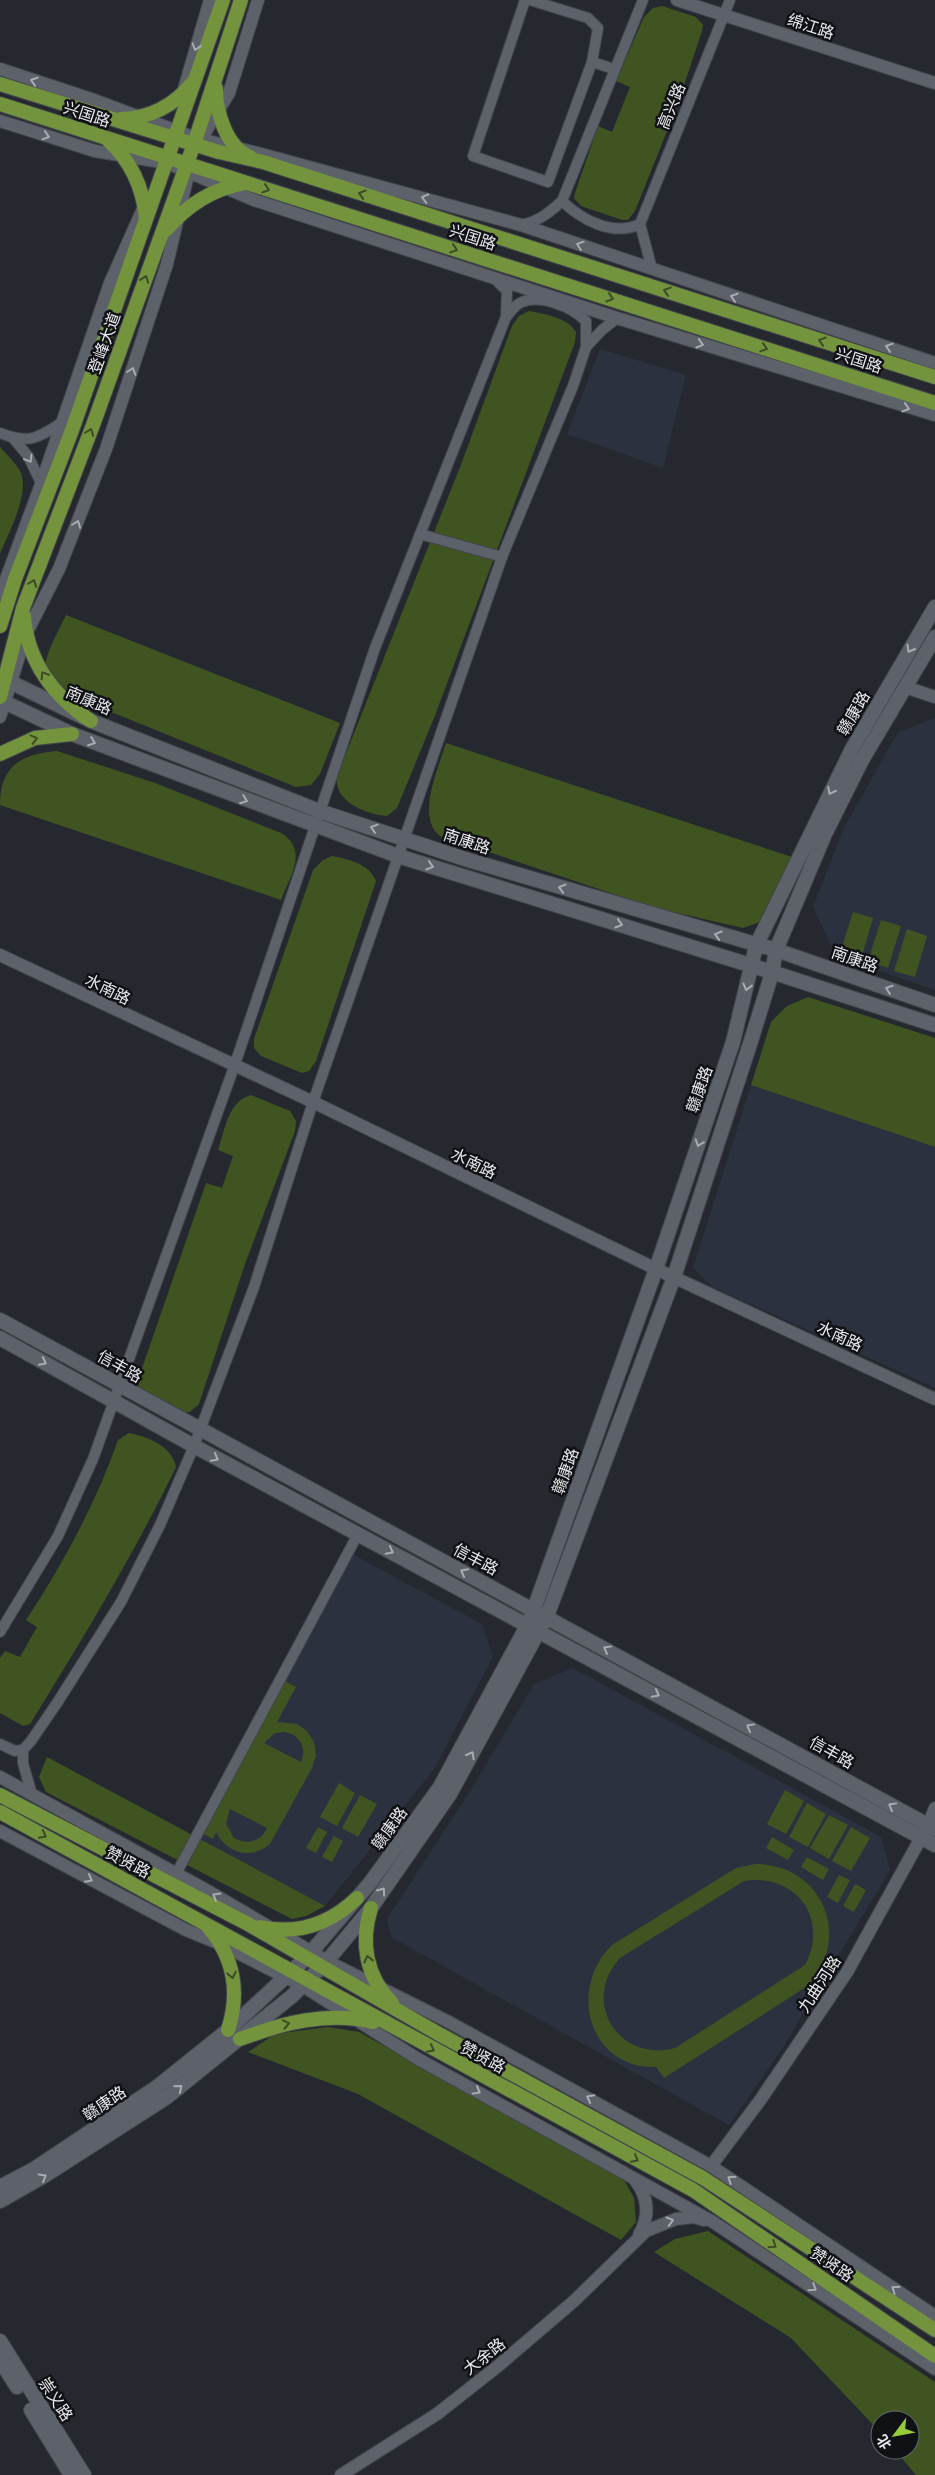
<svg xmlns="http://www.w3.org/2000/svg" width="935" height="2475" font-family="'Work Sans','Noto Sans SC',sans-serif">
<rect width="100%" height="100%" fill="#25292f"/>
<g fill="#2b313e">
<polygon points="600,349 686,375 663,468 567,434"/>
<polygon points="935,718 935,990 836,956 813,907 844,828 898,732"/>
<polygon points="751,1085 935,1147 935,1388 713,1287 693,1268"/>
<polygon points="352,1554 482,1624 493,1657 434,1769 325,1906 197,1838"/>
<polygon points="573,1668 881,1837 890,1870 782,2049 729,2125 391,1937 387,1919 469,1793 534,1684"/>
</g>
<g fill="#405422" fill-rule="evenodd">
<polygon points="662,6 696,17 703,25 702,31 677,106 635,211 628,220 622,220 581,206 574,198 575,193 598,126 612,132 630,87 616,81 644,17 653,8"/>
<path d="M529,311C544,314 567,317 576,332L575,342L434,718L397,808L387,816C365,814 333,801 337,776L462,462L512,326L519,316Z"/>
<path d="M0,447C7,455 15,462 20,471C31,492 8,534 0,554Z"/>
<path d="M66,615L340,723L320,774L311,785L296,787L67,694C59,687 48,676 46,666C44,656 61,626 66,615Z"/>
<path d="M446,743L795,858L768,919L743,928L652,907L483,850C469,846 450,844 439,835C416,816 439,767 446,743Z"/>
<path d="M57,751L155,783L281,833C309,850 290,876 281,900L0,805C0,766 21,754 57,751Z"/>
<path d="M332,856C349,859 369,864 376,881L316,1061L309,1071L302,1073L261,1056L254,1048V1039L313,870L323,860Z"/>
<polygon points="853,912 873,918 861,959 840,953"/>
<polygon points="881,920 901,926 888,968 868,961"/>
<polygon points="907,929 927,936 915,977 894,971"/>
<polygon points="808,997 935,1038 935,1147 751,1085 771,1022 787,1006"/>
<path d="M251,1095L290,1111L296,1121L295,1131L245,1264L199,1404L190,1412L183,1413L139,1389L138,1380L206,1183L222,1188L233,1156L218,1150C225,1130 228,1101 251,1095Z"/>
<path d="M129,1433C147,1436 173,1447 176,1467C133,1556 82,1640 30,1724L23,1726L0,1713V1658L5,1651L20,1657L37,1627L26,1620C63,1564 96,1503 118,1440Z"/>
<path d="M285,1681L296,1687L277,1722L297,1724L307,1731L314,1742L316,1755L312,1768L270,1844C251,1860 227,1854 216,1832L213,1839L202,1833ZM284,1732C300,1734 307,1748 301,1762L264,1743L275,1733ZM230,1809L267,1828C261,1842 247,1845 234,1838L226,1824Z"/>
<polygon points="47,1757 325,1906 306,1916 292,1919 46,1792 39,1777"/>
<polygon points="339,1783 355,1793 337,1826 320,1817"/>
<polygon points="785,1790 804,1801 786,1834 767,1824"/>
<polygon points="360,1795 377,1804 358,1837 342,1828"/>
<polygon points="807,1803 826,1814 808,1847 789,1837"/>
<polygon points="829,1815 848,1825 829,1859 810,1848"/>
<polygon points="318,1827 327,1832 316,1853 306,1848"/>
<polygon points="851,1827 870,1838 851,1871 832,1861"/>
<polygon points="334,1836 343,1841 332,1862 322,1857"/>
<polygon points="772,1837 794,1850 788,1860 766,1848"/>
<polygon points="807,1857 829,1869 823,1880 801,1867"/>
<path d="M755,1864C823,1864 854,1938 806,1987L664,2078L656,2067C589,2069 567,1989 612,1945L736,1868ZM753,1880C801,1879 828,1922 805,1965L675,2048C619,2063 580,2002 620,1958L744,1881Z"/>
<polygon points="839,1875 850,1880 838,1903 827,1897"/>
<polygon points="855,1884 866,1890 854,1912 843,1906"/>
<polygon points="328,2027 359,2032 623,2178 634,2198 636,2222 621,2240 358,2094 248,2052 275,2034"/>
<polygon points="708,2231 935,2382 935,2475 916,2475 895,2450 910,2450 910,2420 880,2420 880,2432 791,2338 654,2252 675,2239"/>
</g>
<g fill="none" stroke-linecap="round" stroke-linejoin="round">
<defs>
<g id="minor">
<polyline points="525,0 473,156 548,182 592,62 598,28 588,18 530,0"/>
<polyline points="592,62 614,69"/>
<path d="M640,224C613,237 582,220 562,201L643,0"/>
<polyline points="640,224 730,0"/>
<polyline points="640,224 652,269"/>
<path d="M521,225C539,221 549,213 562,201"/>
<path d="M506,317C510,313 514,306 520,303C539,293 572,307 586,321V347"/>
<path d="M0,433C28,444 37,439 61,423"/>
<polyline points="13,438 28,456 41,483"/>
<polyline points="420,534 502,557"/>
<polyline points="0,1632 58,1536 93,1459 234,1067 375,648 506,317 507,291 495,279"/>
<polyline points="0,1744 15,1751 23,1750"/>
<polyline points="32,1795 23,1763 23,1750 31,1741 57,1703 121,1602 160,1525 194,1446 254,1287 313,1102 502,557 573,386 586,347 602,330 617,318"/>
<polyline points="176,1874 358,1534"/>
</g>
<g id="tertiary">
<polyline points="677,0 935,83"/>
<polyline points="0,69 97,101 196,138 265,155 521,225 935,363"/>
<polyline points="182,96 210,0"/>
<polyline points="0,121 95,151 167,163 254,200 617,318 935,415"/>
<polyline points="198,144 229,93 258,0"/>
<polyline points="0,595 39,490 110,283 146,202"/>
<polyline points="905,687 935,697"/>
<polyline points="0,717 26,634 59,569 106,449 167,264 188,175"/>
<polyline points="0,955 313,1102 656,1269 935,1399"/>
<polyline points="0,1777 208,1891 327,1961 447,2021 711,2166 935,2316"/>
<polyline points="0,1831 186,1930 220,1944 303,1986 418,2059 713,2222 935,2369"/>
<polyline points="711,2166 761,2099 847,1972 928,1825 935,1808"/>
<path d="M635,2180C649,2198 650,2216 639,2235"/>
<polyline points="341,2475 437,2414 498,2366 574,2301 646,2231 676,2219 694,2217 704,2220"/>
</g>
<g id="secondary">
<polyline points="0,677 91,721 319,811 465,859 776,950 935,1005"/>
<polyline points="0,700 72,734 398,856 753,966 935,1025"/>
<polyline points="0,1320 935,1829"/>
<polyline points="0,1338 194,1446 935,1845"/>
<polyline points="0,2187 34,2169 157,2087 228,2030 306,1958 370,1883 440,1787 528,1624 534,1609 656,1269 733,1042 756,946 852,749 935,607"/>
<polyline points="0,2201 44,2176 167,2097 292,1996 327,1961 371,1908 450,1794 547,1616 674,1277 750,1044 772,973 776,950 825,834 862,760 935,637"/>
<polyline points="0,2341 84,2475"/>
<polyline points="0,2360 17,2387"/>
<polyline points="31,2410 71,2475"/>
</g>
<g id="primary">
<polyline points="0,84 219,152 263,162 935,377"/>
<path d="M216,88C216,112 226,147 250,157"/>
<polyline points="0,104 935,403"/>
<path d="M121,119C150,118 175,105 193,82"/>
<path d="M108,140C131,161 143,188 146,218"/>
<path d="M166,230C187,205 212,189 244,183"/>
<path d="M24,616C27,661 54,697 91,721"/>
<polyline points="0,626 15,579 71,433 223,0"/>
<polyline points="0,697 23,608 93,425 194,144 241,0"/>
<polyline points="0,754 35,738 72,734"/>
<polyline points="0,1795 248,1924 439,2034 703,2178 935,2330"/>
<polyline points="0,1812 693,2190 935,2356"/>
<path d="M371,1908C360,1942 366,1977 392,2003"/>
<path d="M260,1927C297,1935 330,1924 357,1898"/>
<path d="M209,1928C234,1958 240,1993 228,2030"/>
<path d="M240,2039C283,2023 327,2011 373,2022"/>
</g>
</defs>
<use href="#minor" stroke="#42454b" stroke-width="12"/>
<use href="#tertiary" stroke="#42454b" stroke-width="14"/>
<use href="#secondary" stroke="#42454b" stroke-width="16"/>
<use href="#primary" stroke="#42454b" stroke-width="16"/>
<use href="#minor" stroke="#5d6169" stroke-width="10"/>
<use href="#tertiary" stroke="#5d6169" stroke-width="12"/>
<use href="#secondary" stroke="#5d6169" stroke-width="14"/>
<use href="#primary" stroke="#73933d" stroke-width="14"/>
</g>
<defs><path id="oneway-chevron" d="M-2-3.5L2.5 0L-2 3.5" fill="none" stroke-width="1.6" stroke-linecap="round" stroke-linejoin="round" transform="scale(1.25)"/></defs>
<g stroke="#a9acb3">
<use href="#oneway-chevron" transform="translate(196 47) rotate(107)"/>
<use href="#oneway-chevron" transform="translate(34 81) rotate(-162)"/>
<use href="#oneway-chevron" transform="translate(46 136) rotate(18)"/>
<use href="#oneway-chevron" transform="translate(425 198) rotate(-165)"/>
<use href="#oneway-chevron" transform="translate(580 245) rotate(-161)"/>
<use href="#oneway-chevron" transform="translate(734 297) rotate(-162)"/>
<use href="#oneway-chevron" transform="translate(700 344) rotate(17)"/>
<use href="#oneway-chevron" transform="translate(889 347) rotate(-162)"/>
<use href="#oneway-chevron" transform="translate(132 371) rotate(-72)"/>
<use href="#oneway-chevron" transform="translate(906 408) rotate(17)"/>
<use href="#oneway-chevron" transform="translate(29 459) rotate(59)"/>
<use href="#oneway-chevron" transform="translate(77 524) rotate(-69)"/>
<use href="#oneway-chevron" transform="translate(910 649) rotate(120)"/>
<use href="#oneway-chevron" transform="translate(92 742) rotate(21)"/>
<use href="#oneway-chevron" transform="translate(831 791) rotate(117)"/>
<use href="#oneway-chevron" transform="translate(244 800) rotate(21)"/>
<use href="#oneway-chevron" transform="translate(374 828) rotate(-162)"/>
<use href="#oneway-chevron" transform="translate(430 866) rotate(17)"/>
<use href="#oneway-chevron" transform="translate(562 888) rotate(-163)"/>
<use href="#oneway-chevron" transform="translate(619 924) rotate(17)"/>
<use href="#oneway-chevron" transform="translate(718 935) rotate(-163)"/>
<use href="#oneway-chevron" transform="translate(747 987) rotate(104)"/>
<use href="#oneway-chevron" transform="translate(889 989) rotate(-161)"/>
<use href="#oneway-chevron" transform="translate(699 1143) rotate(109)"/>
<use href="#oneway-chevron" transform="translate(43 1362) rotate(28)"/>
<use href="#oneway-chevron" transform="translate(215 1458) rotate(28)"/>
<use href="#oneway-chevron" transform="translate(390 1551) rotate(28)"/>
<use href="#oneway-chevron" transform="translate(464 1572) rotate(-152)"/>
<use href="#oneway-chevron" transform="translate(607 1649) rotate(-151)"/>
<use href="#oneway-chevron" transform="translate(656 1694) rotate(28)"/>
<use href="#oneway-chevron" transform="translate(750 1727) rotate(-151)"/>
<use href="#oneway-chevron" transform="translate(471 1755) rotate(-61)"/>
<use href="#oneway-chevron" transform="translate(892 1806) rotate(-151)"/>
<use href="#oneway-chevron" transform="translate(89 1879) rotate(28)"/>
<use href="#oneway-chevron" transform="translate(382 1891) rotate(-55)"/>
<use href="#oneway-chevron" transform="translate(216 1896) rotate(-149)"/>
<use href="#oneway-chevron" transform="translate(179 2088) rotate(-39)"/>
<use href="#oneway-chevron" transform="translate(477 2091) rotate(29)"/>
<use href="#oneway-chevron" transform="translate(590 2098) rotate(-152)"/>
<use href="#oneway-chevron" transform="translate(43 2177) rotate(-30)"/>
<use href="#oneway-chevron" transform="translate(731 2179) rotate(-146)"/>
<use href="#oneway-chevron" transform="translate(670 2221) rotate(-15)"/>
<use href="#oneway-chevron" transform="translate(813 2288) rotate(33)"/>
<use href="#oneway-chevron" transform="translate(895 2289) rotate(-145)"/>
</g>
<g stroke="#3d4c26">
<use href="#oneway-chevron" transform="translate(266 189) rotate(18)"/>
<use href="#oneway-chevron" transform="translate(362 194) rotate(-163)"/>
<use href="#oneway-chevron" transform="translate(454 249) rotate(18)"/>
<use href="#oneway-chevron" transform="translate(145 279) rotate(-70)"/>
<use href="#oneway-chevron" transform="translate(667 291) rotate(-162)"/>
<use href="#oneway-chevron" transform="translate(610 298) rotate(17)"/>
<use href="#oneway-chevron" transform="translate(822 341) rotate(-162)"/>
<use href="#oneway-chevron" transform="translate(764 348) rotate(18)"/>
<use href="#oneway-chevron" transform="translate(90 432) rotate(-69)"/>
<use href="#oneway-chevron" transform="translate(33 583) rotate(-69)"/>
<use href="#oneway-chevron" transform="translate(44 675) rotate(-122)"/>
<use href="#oneway-chevron" transform="translate(34 739) rotate(-15)"/>
<use href="#oneway-chevron" transform="translate(43 1835) rotate(28)"/>
<use href="#oneway-chevron" transform="translate(368 1959) rotate(-104)"/>
<use href="#oneway-chevron" transform="translate(232 1975) rotate(78)"/>
<use href="#oneway-chevron" transform="translate(286 2024) rotate(-11)"/>
<use href="#oneway-chevron" transform="translate(431 2049) rotate(28)"/>
<use href="#oneway-chevron" transform="translate(635 2159) rotate(28)"/>
<use href="#oneway-chevron" transform="translate(773 2245) rotate(34)"/>
</g>
<g text-anchor="middle" stroke-width="5" stroke-linejoin="round" paint-order="stroke">
<g font-size="16" fill="#e8eaef" stroke="#101114">
<text transform="translate(811 26) rotate(18)" y="6">绵江路</text>
<text transform="translate(671 106) rotate(-68)" y="6">高兴路</text>
<text transform="translate(87 114) rotate(18)" y="6">兴国路</text>
<text transform="translate(473 237) rotate(18)" y="6">兴国路</text>
<text transform="translate(104 343) rotate(-70)" y="6">登峰大道</text>
<text transform="translate(859 360) rotate(18)" y="6">兴国路</text>
<text transform="translate(89 700) rotate(23)" y="6">南康路</text>
<text transform="translate(853 713) rotate(-60)" y="6">赣康路</text>
<text transform="translate(467 841) rotate(18)" y="6">南康路</text>
<text transform="translate(855 959) rotate(19)" y="6">南康路</text>
<text transform="translate(108 989) rotate(26)" y="6">水南路</text>
<text transform="translate(699 1089) rotate(-71)" y="6">赣康路</text>
<text transform="translate(474 1163) rotate(26)" y="6">水南路</text>
<text transform="translate(840 1336) rotate(25)" y="6">水南路</text>
<text transform="translate(120 1366) rotate(29)" y="6">信丰路</text>
<text transform="translate(565 1471) rotate(-70)" y="6">赣康路</text>
<text transform="translate(476 1559) rotate(28)" y="6">信丰路</text>
<text transform="translate(832 1752) rotate(29)" y="6">信丰路</text>
<text transform="translate(389 1828) rotate(-54)" y="6">赣康路</text>
<text transform="translate(128 1862) rotate(28)" y="6">赞贤路</text>
<text transform="translate(819 1984) rotate(-57)" y="6">九曲河路</text>
<text transform="translate(483 2057) rotate(28)" y="6">赞贤路</text>
<text transform="translate(104 2103) rotate(-34)" y="6">赣康路</text>
<text transform="translate(832 2264) rotate(34)" y="6">赞贤路</text>
<text transform="translate(484 2356) rotate(-38)" y="6">大余路</text>
<text transform="translate(56 2399) rotate(57)" y="6">崇义路</text>
</g>
</g>
<g transform="translate(895 2435) rotate(238)"><circle r="24" fill="#101114" stroke="#66686c"/>
<path d="M0-4L9 19L0 12L-9 19Z" fill="#96cc3a"/>
<text y="-8" font-size="14" font-weight="bold" text-anchor="middle" fill="#e8eaef">北</text>
</g>
</svg>
